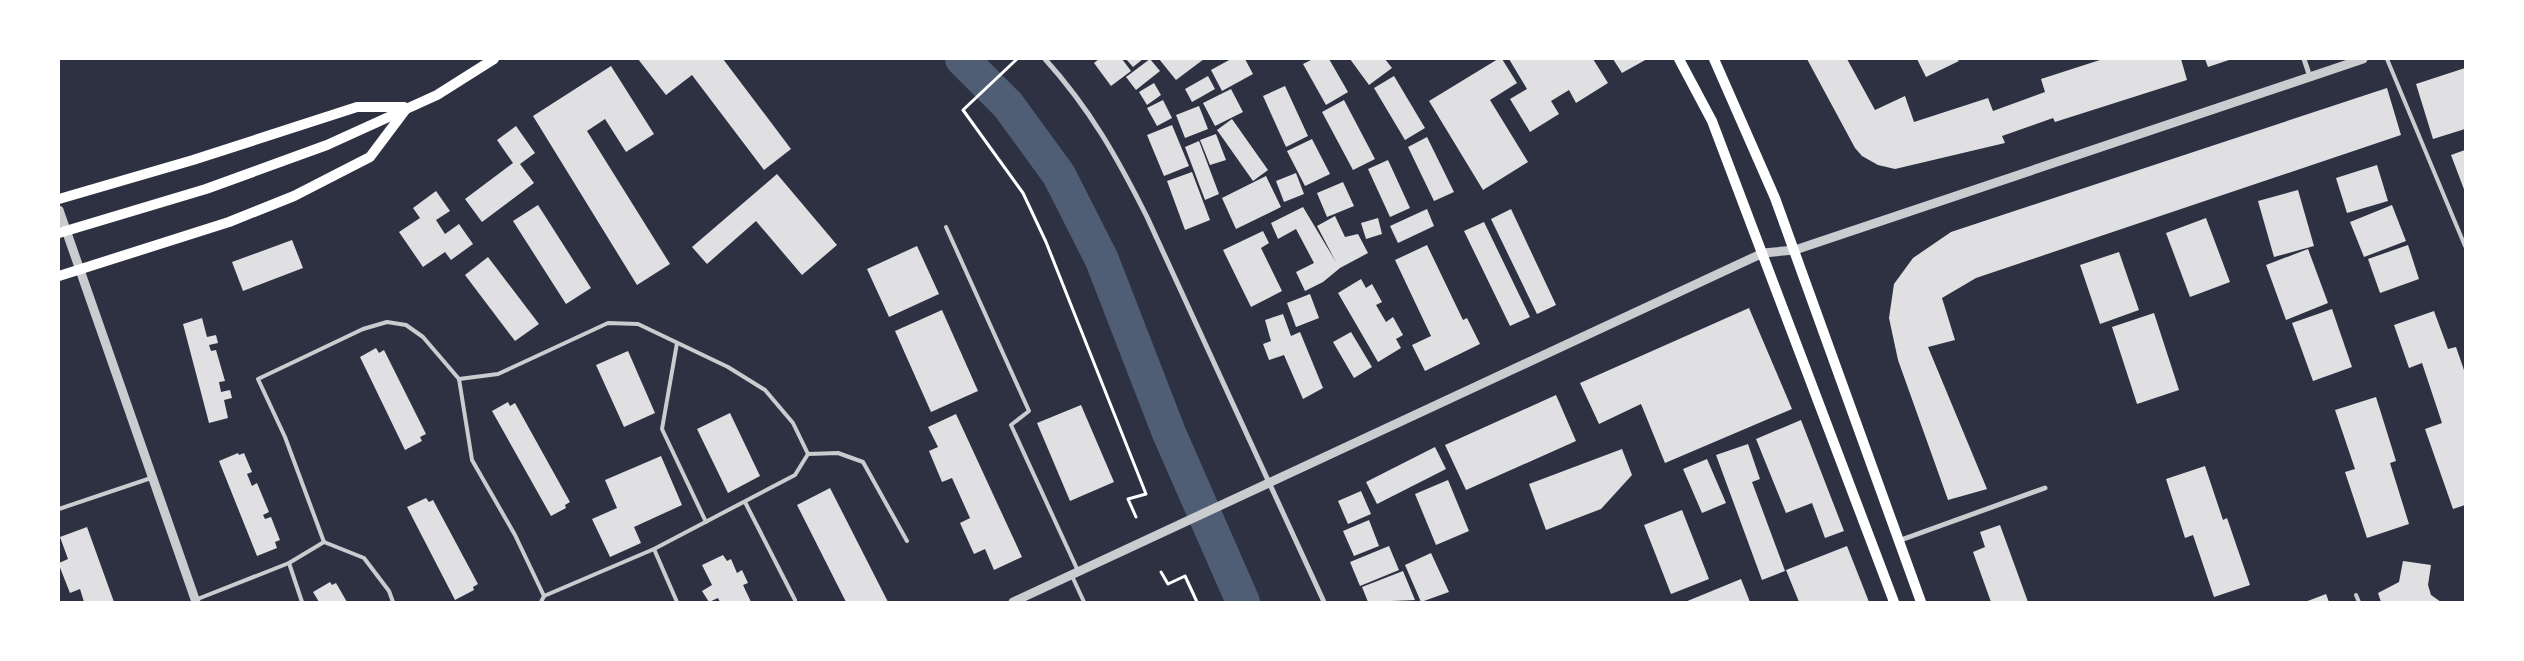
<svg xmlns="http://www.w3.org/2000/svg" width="2524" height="661" font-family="'Sofia Sans Condensed',sans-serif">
<rect width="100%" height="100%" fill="#2d3142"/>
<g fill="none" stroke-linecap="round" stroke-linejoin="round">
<polyline stroke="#4f5d75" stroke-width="34" points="962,59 1008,105 1059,175 1102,260 1169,433 1243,602"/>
</g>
<g fill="#e0e0e3">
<polygon points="638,59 723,59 791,149 764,170 692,75 666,95"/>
<polygon points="1099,59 1122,59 1131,71 1111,86 1094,63"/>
<polygon points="1126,59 1143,59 1133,67"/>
<polygon points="1150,59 1160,71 1136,90 1126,77"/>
<polygon points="1159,59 1204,59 1176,80"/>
<polygon points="1231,59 1245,59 1253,74 1222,91 1211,70"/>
<polygon points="1313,59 1329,59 1348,92 1326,105 1303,64"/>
<polygon points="1350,59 1385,59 1392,68 1369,85"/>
<polygon points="1498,59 1502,59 1517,83 1490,100 1528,162 1483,190 1429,101"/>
<polygon points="1509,59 1593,59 1608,83 1576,103 1569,90 1551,101 1559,114 1530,132 1510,99 1527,89"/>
<polygon points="1613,59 1647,59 1622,73"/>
<polygon points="1807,59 1847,59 1875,110 1905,96 1914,122 1988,98 1993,111 2045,92 2041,79 2103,59 2181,59 2187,80 2055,122 2053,118 2002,136 2005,143 1895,169 1878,165 1862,156 1855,148"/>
<polygon points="1917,59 1957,59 1959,61 1926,77"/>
<polygon points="2205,59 2232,59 2208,67"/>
<polygon points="611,66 654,134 626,152 605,119 587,131 670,264 637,285 533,116"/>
<polygon points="2465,68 2465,129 2433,139 2416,84"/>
<polygon points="1208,76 1215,89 1192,102 1185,89"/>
<polygon points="1394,76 1425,128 1405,140 1374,88"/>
<polygon points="1154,83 1161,95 1147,105 1139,92"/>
<polygon points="1285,86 1308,136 1286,147 1263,96"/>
<polygon points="2387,88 2401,135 1976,278 1942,298 1955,340 1928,347 1987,489 1948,500 1898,360 1889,318 1894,284 1913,258 1951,232"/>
<polygon points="1231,89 1243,112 1215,126 1203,103"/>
<polygon points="1163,100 1172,118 1157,126 1147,108"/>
<polygon points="1344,100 1375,159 1353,170 1322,112"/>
<polygon points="1199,106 1208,129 1185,138 1176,115"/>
<polygon points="1232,119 1268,170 1253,181 1217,130"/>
<polygon points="1172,125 1189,166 1164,176 1147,135"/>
<polygon points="516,126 535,153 520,164 534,183 482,222 465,199 513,163 497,140"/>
<polygon points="1216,134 1226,160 1210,165 1200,140"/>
<polygon points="1427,137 1454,192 1434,201 1408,147"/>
<polygon points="1312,139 1330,174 1305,186 1287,151"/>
<polygon points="1199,141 1219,194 1205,200 1185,147"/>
<polygon points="2465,150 2465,192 2451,155"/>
<polygon points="1388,160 1410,208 1390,217 1368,169"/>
<polygon points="2377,165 2388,201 2347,213 2336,178"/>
<polygon points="1192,172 1210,220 1185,230 1167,181"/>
<polygon points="1296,173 1304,194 1284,202 1276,181"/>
<polygon points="777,174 837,245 802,275 756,221 707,264 692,247"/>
<polygon points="1266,176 1281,207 1236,229 1222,198"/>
<polygon points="1343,182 1354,206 1327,217 1317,193"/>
<polygon points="2298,190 2314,246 2274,257 2258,201"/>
<polygon points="436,191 450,211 436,220 445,234 459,224 473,244 451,260 445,252 423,267 399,232 420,218 413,208"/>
<polygon points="538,205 591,288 566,304 513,221"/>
<polygon points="2392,205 2406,241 2364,257 2350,222"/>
<polygon points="1303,207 1336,262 1317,226 1335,216 1345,237 1358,234 1368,253 1340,268 1323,282 1305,291 1296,272 1314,263 1296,229 1278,239 1271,223"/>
<polygon points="1427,209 1434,226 1398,243 1390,226"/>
<polygon points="1511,209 1556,305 1537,314 1491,219"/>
<polygon points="1378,218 1382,234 1366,239 1361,223"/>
<polygon points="2206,218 2230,282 2190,297 2166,233"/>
<polygon points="1484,222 1530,317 1510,326 1464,231"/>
<polygon points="1263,231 1269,243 1261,248 1282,291 1251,307 1223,250"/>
<polygon points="292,240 303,268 243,291 232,262"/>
<polygon points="1427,245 1463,320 1467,318 1480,344 1425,371 1412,345 1431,336 1395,260"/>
<polygon points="2408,245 2419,279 2380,293 2368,259"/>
<polygon points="917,246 939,294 889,317 867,269"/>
<polygon points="2308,249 2328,303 2286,320 2266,265"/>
<polygon points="2119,252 2139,310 2100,324 2080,265"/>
<polygon points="488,257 539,324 515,341 465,275"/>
<polygon points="1361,279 1366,288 1372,284 1382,302 1376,305 1386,322 1393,317 1403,335 1396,339 1401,348 1378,362 1338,293"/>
<polygon points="1310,294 1319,318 1296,327 1287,303"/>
<polygon points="1749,308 1792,409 1665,463 1641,404 1599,424 1580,383"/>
<polygon points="2332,309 2352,367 2313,381 2292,323"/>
<polygon points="942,310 978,391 931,412 895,331"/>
<polygon points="2434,311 2448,349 2456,347 2465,373 2465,505 2453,509 2425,429 2442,423 2422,363 2409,368 2394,325"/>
<polygon points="2154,313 2179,390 2137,404 2112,327"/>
<polygon points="1283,314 1291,336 1300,332 1323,388 1303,399 1284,355 1269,360 1263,344 1271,341 1265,320"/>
<polygon points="202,318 207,337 216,335 218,343 209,345 211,351 216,350 225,381 219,382 221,392 230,390 232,398 224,400 228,418 209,423 183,324"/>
<polygon points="1351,332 1372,367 1354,378 1333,342"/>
<polygon points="376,348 379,353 384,350 426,434 420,437 422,441 405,450 360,357"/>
<polygon points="628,351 655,413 624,427 596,365"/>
<polygon points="1556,395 1576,441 1466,490 1445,445"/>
<polygon points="2376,397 2396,461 2390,463 2409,524 2367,538 2345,472 2355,469 2335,410"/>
<polygon points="508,402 510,406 515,403 570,502 565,505 566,508 551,516 492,411"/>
<polygon points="1081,405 1114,482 1070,501 1037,423"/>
<polygon points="730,413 760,476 728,493 697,429"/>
<polygon points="956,414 1022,557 994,570 985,549 974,554 960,523 970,518 952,478 942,482 929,451 938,447 928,427"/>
<polygon points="1801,420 1844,531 1825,538 1812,503 1786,513 1756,439"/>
<polygon points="1748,444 1760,479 1752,482 1785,571 1762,580 1716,455"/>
<polygon points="1435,447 1446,469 1377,504 1366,482"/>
<polygon points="1622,449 1632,475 1601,509 1546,530 1529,484"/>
<polygon points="238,453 239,455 244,453 252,472 247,474 252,486 257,483 269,512 263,515 265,519 271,517 280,540 275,542 277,548 257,556 219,461"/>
<polygon points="661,456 682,505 634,527 641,543 610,557 592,519 617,508 605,480"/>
<polygon points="1707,459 1726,503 1702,513 1683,469"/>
<polygon points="2205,466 2223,520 2227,518 2250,585 2214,597 2193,535 2185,538 2166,479"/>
<polygon points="1448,480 1469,531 1436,545 1415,494"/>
<polygon points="830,488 888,602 846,602 797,505"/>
<polygon points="1361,491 1371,514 1348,524 1338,501"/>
<polygon points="426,498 429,502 433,500 478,584 473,587 474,590 455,600 407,507"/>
<polygon points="1682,510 1709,579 1671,594 1644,525"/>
<polygon points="1369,520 1379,546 1354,556 1343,531"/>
<polygon points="2000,525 2028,602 1991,602 1973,552 1985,547 1980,532"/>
<polygon points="87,527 114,602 84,602 80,589 70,593 59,565 59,563 68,559 60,537"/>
<polygon points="1389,546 1399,570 1360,586 1350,562"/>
<polygon points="1847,546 1869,602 1799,602 1786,570"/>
<polygon points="1431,553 1449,592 1421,602 1405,565"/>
<polygon points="723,555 727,561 731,559 737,573 742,570 748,583 743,585 751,602 720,602 718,598 709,602 702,591 712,585 702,565"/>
<polygon points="2403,561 2431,565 2428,585 2431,595 2441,602 2381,602 2378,593 2399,582"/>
<polygon points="1403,571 1415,600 1368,602 1362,587"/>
<polygon points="1741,579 1750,602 1685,602"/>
<polygon points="330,582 332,585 336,583 347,602 319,602 313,592"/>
<polygon points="2326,594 2329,602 2305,602"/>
</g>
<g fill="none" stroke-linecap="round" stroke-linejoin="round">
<g stroke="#fff" stroke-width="3">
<polyline points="1017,59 963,110 1023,193 1046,242 1146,494 1128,499 1136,517"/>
<polyline points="1161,572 1168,584 1185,576 1197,602"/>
</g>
<g stroke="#caccd0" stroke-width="4">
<polyline points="2387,59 2465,246"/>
<polyline points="946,227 1029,411 1011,425 1078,571"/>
<polyline points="677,343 662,429 706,522"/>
<polyline points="459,379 498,374 608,323 638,324 728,367 765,390 793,423 808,454 838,453 863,462 907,541"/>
<polyline points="745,502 795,600"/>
<polyline points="59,509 151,478"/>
<polyline points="324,542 285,437 258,379 363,329 387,322 406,325 423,337 459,379 472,460 515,535 544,596"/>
<polyline points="654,549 677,602"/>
<polyline points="289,563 302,602"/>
<polyline points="1072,576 1084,602"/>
<polyline points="2356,595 2359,602"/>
<polyline points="195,600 289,563 324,542 364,558 389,591 393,602"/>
<polyline points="541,602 544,596 654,549 795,475 808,454"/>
</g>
<g stroke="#caccd0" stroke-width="5">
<path d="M1045,59C1090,109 1117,157 1147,217L1324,602"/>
<polyline points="2304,59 2310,77"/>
<polyline points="1898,541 2045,488"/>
</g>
<g stroke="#caccd0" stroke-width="9">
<polyline points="59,210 196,602"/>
<polyline points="1013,602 1763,253 1795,250 2363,59"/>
</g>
<g stroke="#fff" stroke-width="10">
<polyline points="1679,59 1712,121 1894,602"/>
<polyline points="1714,59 1775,198 1921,602"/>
<polyline points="59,199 193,160 357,107 404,107"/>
<polyline points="59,233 206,189 327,145 437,95 494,59"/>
<polyline points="59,276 229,222 294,196 370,157 406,109"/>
</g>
</g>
<rect width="2524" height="661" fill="none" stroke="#ffffff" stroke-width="120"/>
</svg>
